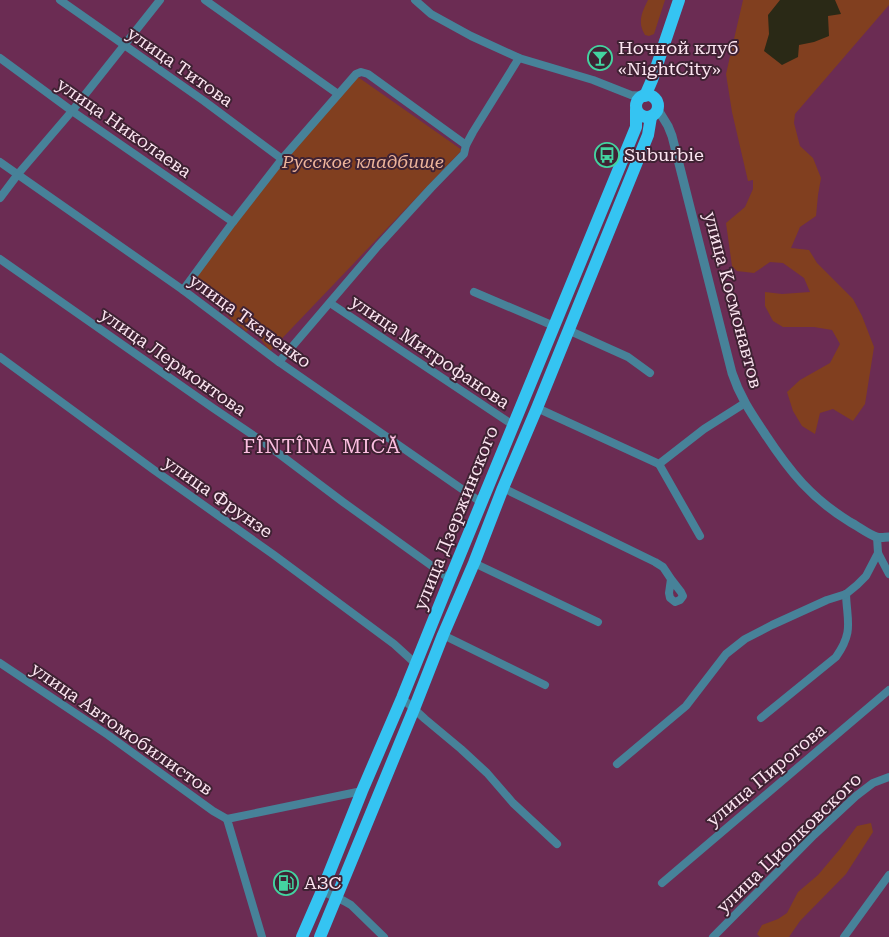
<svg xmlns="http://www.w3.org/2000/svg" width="889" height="937" font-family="'Roboto Serif',serif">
<rect width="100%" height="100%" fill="#6b2c53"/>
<g fill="#813f1f">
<path d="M648,0H665L654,34L649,36L645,35C637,22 642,12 648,0Z"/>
<polygon points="743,0 889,0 889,5 795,114 794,123 800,146 813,158 821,178 818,195 816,216 800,227 791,248 809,250 817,263 853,299 862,316 874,347 865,404 853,421 833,409 820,413 815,434 802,426 793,411 787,392 800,380 830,363 840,344 832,330 814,327 783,327 773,321 765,306 765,292 782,294 810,292 804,278 783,263 770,262 754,273 737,271 732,266 726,223 745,207 753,189 753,180 748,181 732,112 726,74"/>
<polygon points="358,77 462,150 270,351 251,327 246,332 241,326 239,327 194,280 277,169 317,120"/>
<polygon points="871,823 873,832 846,874 800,921 789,937 760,937 757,934 762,925 778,919 787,913 798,892 818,875 840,849 857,826"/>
</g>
<polygon fill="#2a2916" points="780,0 835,0 841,14 828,16 829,36 814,42 799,45 798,57 782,65 764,51 769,34 768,15"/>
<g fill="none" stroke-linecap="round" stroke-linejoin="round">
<g stroke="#478299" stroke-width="8">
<polyline points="60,0 204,101 282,159"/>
<polyline points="205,0 338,94"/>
<polyline points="415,0 431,14 471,36 519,58 593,80 631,95 645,96"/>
<polyline points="0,58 72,111 233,222"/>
<polyline points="0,162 183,290 279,362 482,503"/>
<polyline points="0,198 18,174 72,111 160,0"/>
<polyline points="0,259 213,408 266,444 343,502 450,579"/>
<polyline points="183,290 233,222 282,159 356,74 361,72 368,74 466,145"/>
<polyline points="474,292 554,326"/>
<polyline points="330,303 513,425"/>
<polyline points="568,330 628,357 650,373"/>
<polyline points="0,357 154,470 274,555 394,644 416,664"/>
<polyline points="279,362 378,246 431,188 464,154 466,145 473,132 519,58"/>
<polyline points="537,408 659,464 704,429 745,403"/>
<polyline points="659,464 700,536"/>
<polyline points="503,488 655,562 663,567 671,579 669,593 670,598 675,602 680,600 683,596 681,592 671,579"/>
<polyline points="877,537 878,553 889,574"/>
<polyline points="474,563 598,622"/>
<polyline points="443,635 545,685"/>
<polyline points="0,663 108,735 213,811 227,819"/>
<polyline points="402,698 425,719 461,749 487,773 513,803 557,844"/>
<path d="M761,718L836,657C854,631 847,622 846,594"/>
<polyline points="617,764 686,706 726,654 745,639 772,625 827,600 846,594 857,585 866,576 878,553"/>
<polyline points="662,883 889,690"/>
<polyline points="322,891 344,901 351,905 384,937"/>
<polyline points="262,937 227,819 362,791"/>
<polyline points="713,937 814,835 856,796 873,783 889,777"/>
<polyline points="844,937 889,875"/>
</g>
<path stroke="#478299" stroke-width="9" d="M657,108L668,126L672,136L732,373C740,397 751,413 765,434C790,472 811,498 850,522C858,526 869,535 877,537C881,538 885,537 889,537"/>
<g stroke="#35c4f2" stroke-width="12">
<circle cx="647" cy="106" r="11"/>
<polyline points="645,96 652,80 679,0"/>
<polyline points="302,937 322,891 362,791 402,698 450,579 636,127 636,110"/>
<polyline points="320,937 414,709 443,635 474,563 503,488 537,408 648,135 651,117"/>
</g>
</g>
<defs>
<symbol id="bar-ring" viewBox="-11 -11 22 22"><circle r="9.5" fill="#3f2233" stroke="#43d4a0" stroke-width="1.5"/><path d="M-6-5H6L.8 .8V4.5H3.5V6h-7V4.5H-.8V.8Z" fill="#43d4a0"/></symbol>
<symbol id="bus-ring" viewBox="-11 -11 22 22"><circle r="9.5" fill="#3f2233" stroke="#43d4a0" stroke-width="1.5"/><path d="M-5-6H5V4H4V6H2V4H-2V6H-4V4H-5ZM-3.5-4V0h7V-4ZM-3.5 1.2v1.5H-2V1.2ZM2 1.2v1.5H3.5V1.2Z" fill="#43d4a0"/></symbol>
<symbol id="fuel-ring" viewBox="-11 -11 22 22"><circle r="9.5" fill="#3f2233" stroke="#43d4a0" stroke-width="1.5"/><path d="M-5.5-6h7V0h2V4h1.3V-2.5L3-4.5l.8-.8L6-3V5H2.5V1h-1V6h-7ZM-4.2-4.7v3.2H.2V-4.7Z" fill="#43d4a0"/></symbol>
</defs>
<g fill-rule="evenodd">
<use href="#bar-ring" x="586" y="44" width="28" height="28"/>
<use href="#bus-ring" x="593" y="141" width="28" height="28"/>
<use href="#fuel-ring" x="272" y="869" width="28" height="28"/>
</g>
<g text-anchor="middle" stroke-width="4" stroke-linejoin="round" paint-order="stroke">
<g font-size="18" fill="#fbe4f0" stroke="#3f2233" text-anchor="start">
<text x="618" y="54">Ночной клуб<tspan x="618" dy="21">«NightCity»</tspan></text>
<text x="624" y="161">Suburbie</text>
<text x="304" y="889">АЗС</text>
</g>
<g font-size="18" fill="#fbe4f0" stroke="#3f2233">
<text transform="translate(180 67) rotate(35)" y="6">улица Титова</text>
<text transform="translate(124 128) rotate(35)" y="6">улица Николаева</text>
<text transform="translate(733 300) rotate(75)" y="6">улица Космонавтов</text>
<text transform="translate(250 321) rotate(36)" y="6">улица Ткаченко</text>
<text transform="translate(430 352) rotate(34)" y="6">улица Митрофанова</text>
<text transform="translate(173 362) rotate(35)" y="6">улица Лермонтова</text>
<text transform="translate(218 497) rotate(35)" y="6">улица Фрунзе</text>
<text transform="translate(456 518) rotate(-68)" y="6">улица Дзержинского</text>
<text transform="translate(122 729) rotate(35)" y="6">улица Автомобилистов</text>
<text transform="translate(766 775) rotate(-40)" y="6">улица Пирогова</text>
<text transform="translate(789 843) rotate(-44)" y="6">улица Циолковского</text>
</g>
<g font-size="18" font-style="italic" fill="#edb49b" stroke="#3f2233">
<text x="363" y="168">Русское кладбище</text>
</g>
<g font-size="20" letter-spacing="1" fill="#fcbfe1" stroke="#3f2233">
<text x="322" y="453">FÎNTÎNA MICĂ</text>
</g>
</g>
</svg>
